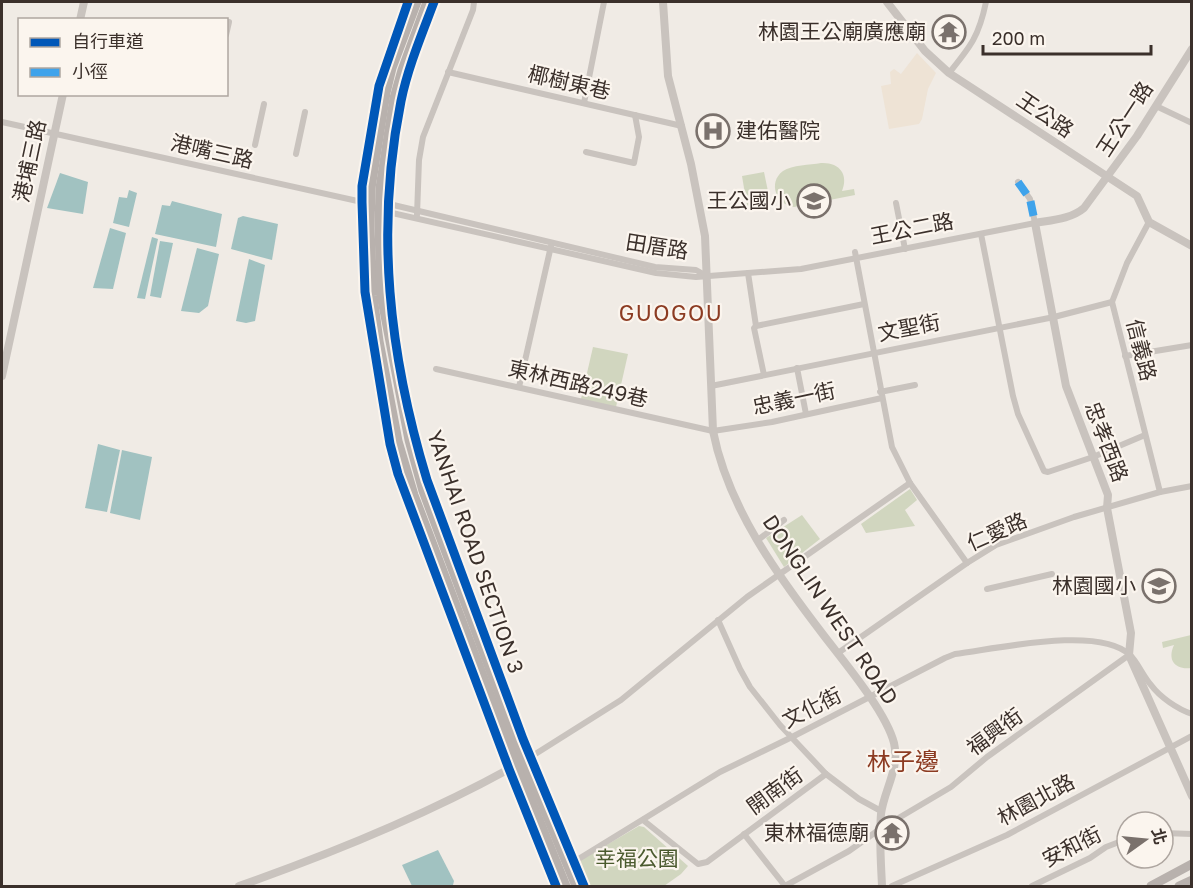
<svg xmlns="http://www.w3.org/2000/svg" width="1193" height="888" font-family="'Golos Text','Noto Sans TC',sans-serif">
<rect width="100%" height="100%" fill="#f0ebe5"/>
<g fill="#d1d6bf">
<path d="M821,163C839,162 849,174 842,191L854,189L855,195L794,207C777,205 767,183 783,171C792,165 810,165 821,163Z"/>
<polygon points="764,172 770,201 747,206 742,176"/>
<polygon points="593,347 628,354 616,407 581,399"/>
<polygon points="910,489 917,500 905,510 915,526 866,533 861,524"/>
<polygon points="802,515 820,539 784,567 766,538"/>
<path d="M1191,635V668C1175,670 1167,660 1174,645L1163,648L1162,642Z"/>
<polygon points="639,826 644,827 688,866 681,874 664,886 586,886 578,867 579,861"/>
</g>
<polygon fill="#eee3d5" points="917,53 936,73 928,89 922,119 919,124 889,129 881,86 891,84 890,72 894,69 901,74"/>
<g fill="#a1c2c1">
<polygon points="60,173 88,182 83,214 47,208"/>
<polygon points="129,190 137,193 129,227 113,223 119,197 127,198"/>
<polygon points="172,201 222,214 216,247 155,234 162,205 170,206"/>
<polygon points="243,216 278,224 272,260 231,249 238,218"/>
<polygon points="110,228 126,233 113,289 93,288"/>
<polygon points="152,237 158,239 145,299 137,298"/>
<polygon points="160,241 173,243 161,298 150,296"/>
<polygon points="197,248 219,254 208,306 199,313 181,311"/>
<polygon points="249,259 265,265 255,321 246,323 236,321"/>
<polygon points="98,444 120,450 107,512 85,508"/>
<polygon points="122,450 152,457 140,520 110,513"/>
<polygon points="438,850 454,881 453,885 412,886 402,865"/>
</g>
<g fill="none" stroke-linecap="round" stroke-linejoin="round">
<g stroke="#c9c3be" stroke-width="6">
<polyline points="408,2 379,86 362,186 362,202 365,292 390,444 398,474 509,769 556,886"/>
<path d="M434,2C422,34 408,67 401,101C375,230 389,355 427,480L523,739L584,886"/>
<polyline points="226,35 229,22"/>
<polyline points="448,72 682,126"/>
<path d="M949,73C971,46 979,36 986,2"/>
<polyline points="584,103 604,2"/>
<polyline points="1156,106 1192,123"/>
<polyline points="2,122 362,202 379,210 656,273 696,277 801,269 1035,223 1030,199 1018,182"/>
<polyline points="255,145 264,104"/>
<polyline points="586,152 634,163 639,137 635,115"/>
<polyline points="296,154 305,112"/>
<polyline points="385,203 655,267 696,270 705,275"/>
<polyline points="896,203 905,249"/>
<polyline points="417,215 419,160 423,137 473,10 474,2"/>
<polyline points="1149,222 1127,263 1112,302 1160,492"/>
<polyline points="981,234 1013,396 1018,414 1044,471 1048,472 1093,457 1145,435"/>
<polyline points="855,252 892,447 910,483 967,563"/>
<polyline points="748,273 756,326"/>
<polyline points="1125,356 1192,345"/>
<polyline points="797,368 806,414"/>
<polyline points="436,369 713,431 772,422 882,398"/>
<polyline points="764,375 754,328 756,326 864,304"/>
<polyline points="711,386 1054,317 1112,302"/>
<polyline points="519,387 551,246"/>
<polyline points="880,392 915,385"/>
<polyline points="758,540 784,520"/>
<polyline points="987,589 1052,574"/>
<polyline points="718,620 740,669 750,687 780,725 826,774 859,799 881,811"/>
<polyline points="838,653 967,563 996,545 1074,517 1160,492 1192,486"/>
<polyline points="529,758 621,700 747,597 910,483"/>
<polyline points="643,820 698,864 707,862 826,774"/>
<polyline points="1163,833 1192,834"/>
<polyline points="744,834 785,886"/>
<path d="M572,863L720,772L792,737L945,658L955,654C996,649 1099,625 1130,655C1138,663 1143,676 1151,685C1160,697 1177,709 1192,714"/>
<polyline points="785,886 849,851 880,829 951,787 987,757 1129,655"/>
<polyline points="892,886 1007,835 1192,736"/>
<polyline points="1032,886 1090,858 1106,847 1127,839"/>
</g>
<g stroke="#c9c3be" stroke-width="8">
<path d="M663,2L668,76L691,164L705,236L713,431C728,508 778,576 825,637C845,663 886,712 894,743C900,769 884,790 881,814C879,838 881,863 882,886"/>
<polyline points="887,2 925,51 949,73 1137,196 1149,222 1192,246"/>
<polyline points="80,20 84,2"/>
<path d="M1192,49L1137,136L1084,208C1071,219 1052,220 1035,223L1066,386L1108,495L1107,508L1131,633L1129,655L1192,796"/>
<polyline points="2,376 63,94"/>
<path d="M239,886C336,852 431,813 520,763"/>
</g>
<g stroke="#b8b1ad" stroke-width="9">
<polyline points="417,2 392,68 386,93 371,188 370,228 373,296 379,341 398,441 414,495 517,765 566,886"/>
<polyline points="427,2 402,70 394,98 380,188 379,227 381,295 409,440 423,491 524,761 576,886"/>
<polyline points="1151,886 1192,864"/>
<polyline points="1179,886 1192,880"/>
</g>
<polyline stroke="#3fa3eb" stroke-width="8" stroke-dasharray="15 8" stroke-linecap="butt" points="1018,182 1030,199 1035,223"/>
<defs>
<g id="cycleway">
<polyline points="408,2 379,86 362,186 362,202 365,292 390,444 398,474 509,769 556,886"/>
<path d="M434,2C422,34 408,67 401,101C375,230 389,355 427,480L523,739L584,886"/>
</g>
</defs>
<use href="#cycleway" stroke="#fbf5ee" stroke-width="13"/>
<use href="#cycleway" stroke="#0057b8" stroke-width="9"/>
</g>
<defs>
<symbol id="temple-ring" viewBox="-11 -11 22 22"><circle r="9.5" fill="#fbf5ee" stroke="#7a716c" stroke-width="1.5"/><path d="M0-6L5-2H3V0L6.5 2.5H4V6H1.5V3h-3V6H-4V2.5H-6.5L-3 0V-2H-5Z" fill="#7a716c"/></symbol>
<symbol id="hospital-ring" viewBox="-11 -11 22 22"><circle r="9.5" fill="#fbf5ee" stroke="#7a716c" stroke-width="1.5"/><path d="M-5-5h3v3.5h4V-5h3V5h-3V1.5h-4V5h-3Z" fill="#7a716c"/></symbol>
<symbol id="school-ring" viewBox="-11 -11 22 22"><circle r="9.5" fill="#fbf5ee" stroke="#7a716c" stroke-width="1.5"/><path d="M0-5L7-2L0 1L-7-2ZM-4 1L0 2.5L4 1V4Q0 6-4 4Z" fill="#7a716c"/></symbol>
</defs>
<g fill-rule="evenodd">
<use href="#temple-ring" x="930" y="13" width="38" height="38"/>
<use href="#hospital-ring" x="694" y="112" width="38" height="38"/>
<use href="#school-ring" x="795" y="182" width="38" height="38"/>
<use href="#school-ring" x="1140" y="567" width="38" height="38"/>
<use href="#temple-ring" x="873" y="814" width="38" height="38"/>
</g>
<g text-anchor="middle" stroke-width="4.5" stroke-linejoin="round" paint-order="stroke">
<g font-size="21" fill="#3b302b" stroke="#fbf5ee" text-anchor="end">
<text x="926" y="39">林園王公廟廣應廟</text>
<text x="736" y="138" text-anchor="start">建佑醫院</text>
<text x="791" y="208">王公國小</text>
<text x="1136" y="593">林園國小</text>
<text x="869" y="840">東林福德廟</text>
</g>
<g font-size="21" fill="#3b302b" stroke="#fbf5ee">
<text transform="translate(569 83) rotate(13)" y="7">椰樹東巷</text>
<text transform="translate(1045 115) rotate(34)" y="7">王公路</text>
<text transform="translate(1125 119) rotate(-57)" y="7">王公一路</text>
<text transform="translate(212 152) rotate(13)" y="7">港嘴三路</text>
<text transform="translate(30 161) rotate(-78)" y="7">港埔三路</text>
<text transform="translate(912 229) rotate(-11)" y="7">王公二路</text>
<text transform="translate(657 247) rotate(9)" y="7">田厝路</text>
<text transform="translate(909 328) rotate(-11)" y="7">文聖街</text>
<text transform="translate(1141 350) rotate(76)" y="7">信義路</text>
<text transform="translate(578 384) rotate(13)" y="7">東林西路249巷</text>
<text transform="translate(794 399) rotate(-12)" y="7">忠義一街</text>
<text transform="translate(1106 442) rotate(69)" y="7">忠孝西路</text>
<text transform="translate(997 532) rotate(-24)" y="7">仁愛路</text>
<text transform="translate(475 552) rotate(71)" y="7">YANHAI ROAD SECTION 3</text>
<text transform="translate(830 610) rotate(56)" y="7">DONGLIN WEST ROAD</text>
<text transform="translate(812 708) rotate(-27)" y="7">文化街</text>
<text transform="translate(995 732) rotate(-36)" y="7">福興街</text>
<text transform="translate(775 791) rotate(-36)" y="7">開南街</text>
<text transform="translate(1036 800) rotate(-28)" y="7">林園北路</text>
<text transform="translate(1072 847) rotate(-27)" y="7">安和街</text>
</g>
<g font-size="21" fill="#4a5a2e" stroke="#fbf5ee">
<text x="637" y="866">幸福公園</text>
</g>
<g font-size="22" letter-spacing="1.5" fill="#8c3b22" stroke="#fbf5ee">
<text x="671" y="321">GUOGOU</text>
</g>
<g font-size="24" fill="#8c3b22" stroke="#fbf5ee">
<text x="903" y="770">林子邊</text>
</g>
</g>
<rect width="1193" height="888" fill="none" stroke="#3b302b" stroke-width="6"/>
<rect x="18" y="18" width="210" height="78" fill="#fbf5ee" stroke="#aea6a0" stroke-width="1.5"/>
<rect x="30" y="38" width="30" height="9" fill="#0057b8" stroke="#aea6a0" stroke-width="1.5"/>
<text x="72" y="48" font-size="18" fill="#3b302b">自行車道</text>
<rect x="30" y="68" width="30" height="9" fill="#3fa3eb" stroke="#aea6a0" stroke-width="1.5"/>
<text x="72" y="78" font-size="18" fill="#3b302b">小徑</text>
<g transform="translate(1145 840) rotate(75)"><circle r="28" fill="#fbf5ee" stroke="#aea6a0" stroke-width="1.5"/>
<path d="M0-4.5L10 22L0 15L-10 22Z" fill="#7a716c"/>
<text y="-9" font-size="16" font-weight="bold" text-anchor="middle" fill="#3b302b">北</text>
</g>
<path d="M983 45v9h168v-9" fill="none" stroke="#3b302b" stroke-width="3"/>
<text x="992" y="45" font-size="18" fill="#3b302b" stroke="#fbf5ee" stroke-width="4.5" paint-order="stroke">200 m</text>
</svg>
